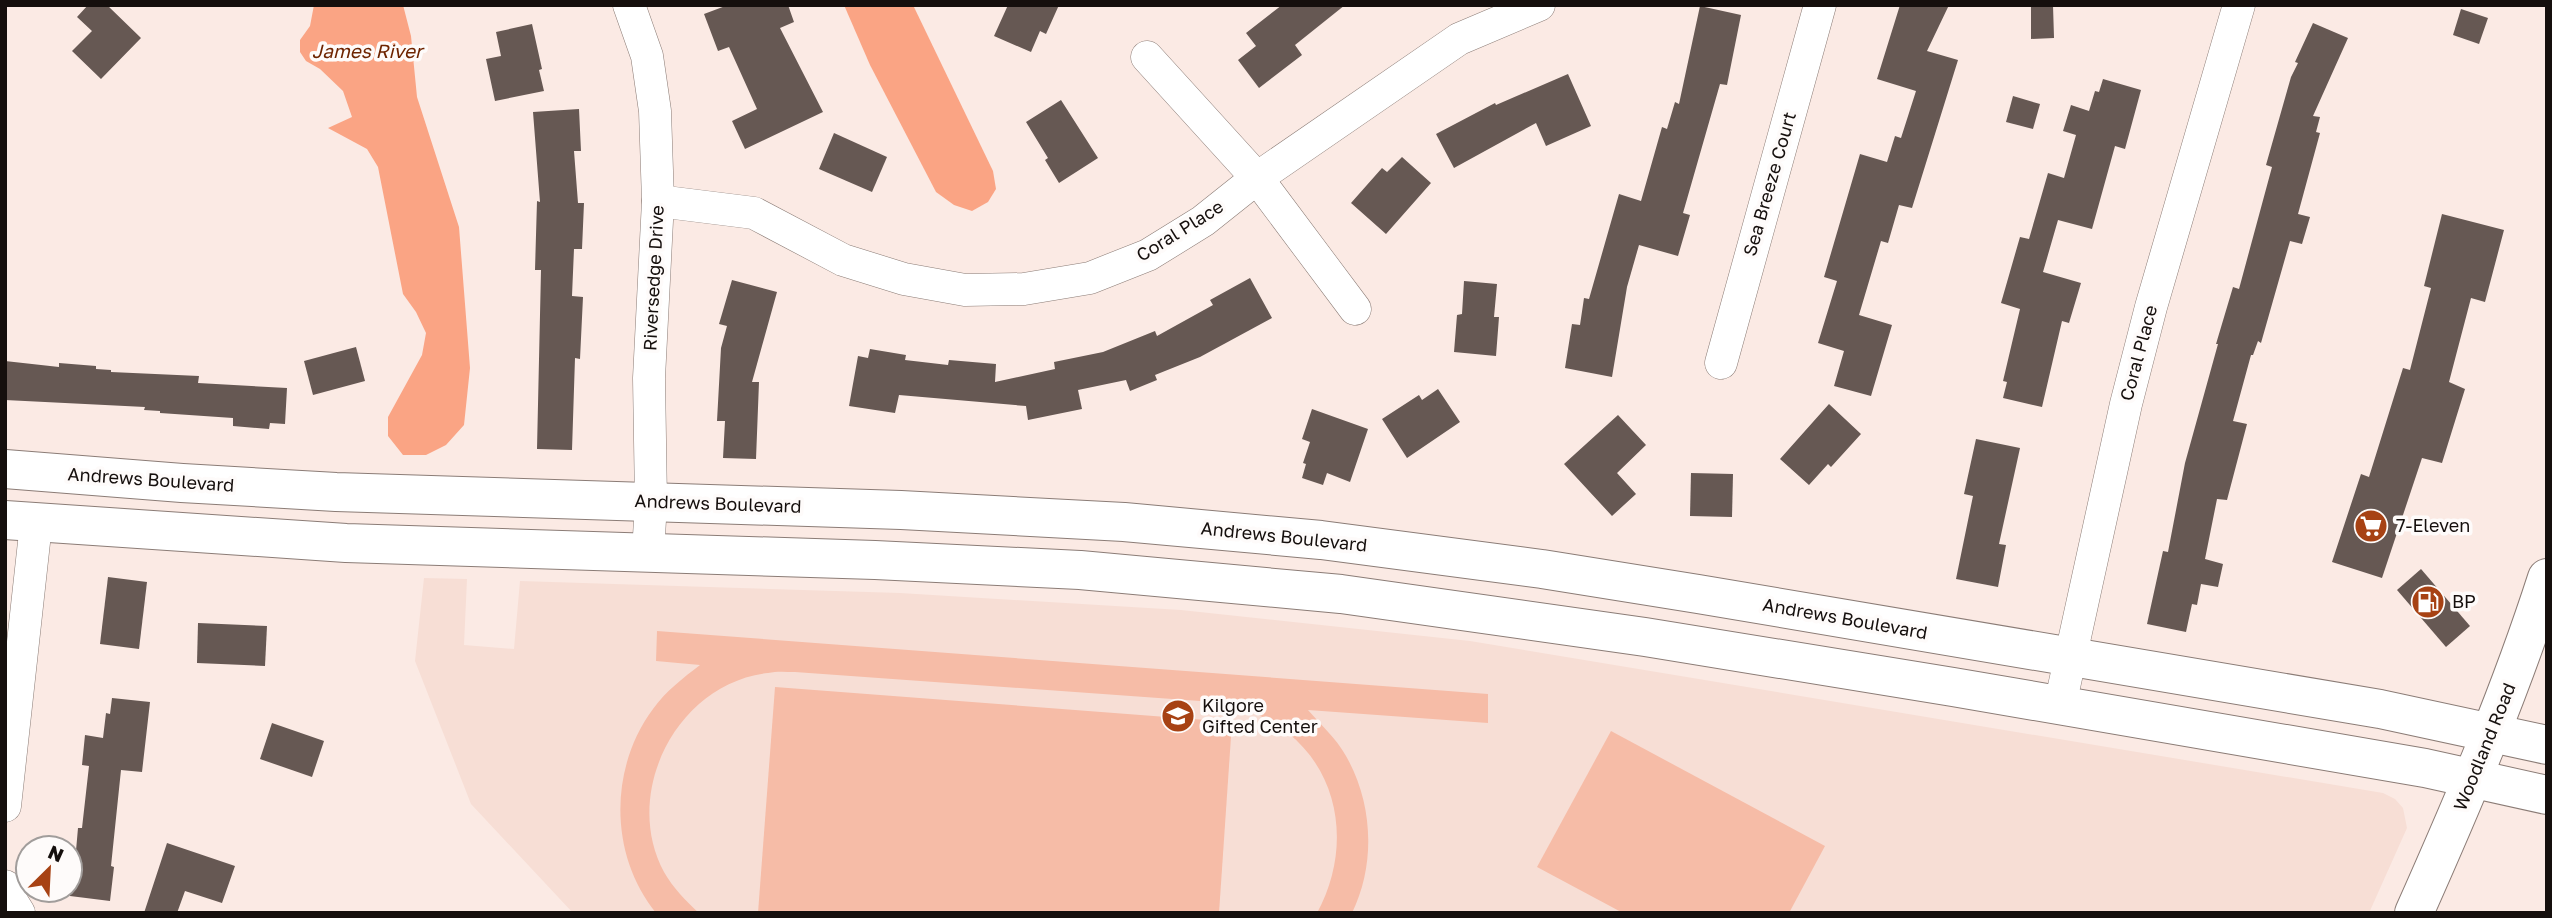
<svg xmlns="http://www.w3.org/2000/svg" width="2552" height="918" font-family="'Golos Text',sans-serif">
<rect width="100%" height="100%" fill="#fbeae4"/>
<polygon fill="#f7ded5" points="424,578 467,579 464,645 514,649 520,581 900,593 1181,610 1470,641 2383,793 2395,799 2403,808 2407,828 2369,913 573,913 471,804 415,661"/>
<g fill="#f6bca7">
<path d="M657,631L1488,694V723L1308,710C1321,725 1336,738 1346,756C1373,803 1376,864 1352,913H1317C1350,853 1343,777 1288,733C1267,715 1240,708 1214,702L795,672C786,672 777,671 768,673C678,683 621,792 664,872C673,888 686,901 699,913H656C609,855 609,768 653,709C666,691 683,678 700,665L656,661Z"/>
<polygon points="775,687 1232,722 1219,913 758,913"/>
<polygon points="1611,731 1825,846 1789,913 1623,913 1537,867"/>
</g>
<g fill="#faa484">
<polygon points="314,5 403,5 411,36 417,97 459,227 470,368 464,425 446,445 426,455 403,455 388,436 388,417 422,355 426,333 416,312 403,294 378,167 367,149 328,128 352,117 343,91 320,69 306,61 300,52 300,40 310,26"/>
<polygon points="844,5 913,5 993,171 996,189 988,202 972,211 954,205 936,192 870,65"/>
</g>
<g fill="#665853">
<polygon points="88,5 107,5 141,38 101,79 72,51 92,31 77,17"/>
<polygon points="728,5 788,5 794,22 780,28 823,112 745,149 732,121 757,109 729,47 718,51 704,14"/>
<polygon points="1008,5 1059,5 1046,34 1040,31 1031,52 994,36"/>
<polygon points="1282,5 1345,5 1295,45 1302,55 1259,88 1238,60 1256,46 1246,33"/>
<polygon points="1900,5 1949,5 1927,51 1958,60 1912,208 1899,205 1888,243 1881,241 1859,315 1892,325 1871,396 1834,386 1844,351 1818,343 1837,281 1824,277 1860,154 1887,162 1895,136 1901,138 1916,91 1877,79"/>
<polygon points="2031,5 2053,5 2054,38 2031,39"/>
<polygon points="1700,6 1741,15 1727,85 1720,84 1683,213 1690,215 1678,256 1639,245 1627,287 1612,377 1565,368 1572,324 1580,325 1584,298 1589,299 1619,194 1641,201 1662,127 1667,129 1675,102 1679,104"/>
<polygon points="2461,9 2488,18 2479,44 2453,35"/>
<polygon points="2313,23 2348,38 2313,116 2320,117 2316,132 2320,133 2298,214 2310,217 2302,244 2290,241 2261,343 2258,341 2253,355 2251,355 2233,421 2247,424 2227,500 2217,499 2205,559 2223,564 2218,587 2201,584 2197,605 2192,604 2186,632 2147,624 2163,551 2168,552 2185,463 2218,344 2216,344 2233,287 2239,289 2272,167 2266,165 2291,77 2298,63 2295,62"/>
<polygon points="532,24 542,69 539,70 544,91 495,101 486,59 501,56 496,32"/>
<polygon points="1568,74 1591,126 1546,146 1536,123 1454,168 1436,134 1495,103 1496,105"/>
<polygon points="2103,79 2141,90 2125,149 2115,146 2092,229 2058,220 2043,272 2081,283 2069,323 2062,321 2042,407 2003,398 2007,382 2003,381 2020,309 2001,303 2020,237 2029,239 2048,173 2064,178 2076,135 2063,131 2071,105 2089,111 2095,91 2099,92"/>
<polygon points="2013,96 2040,104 2033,129 2006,122"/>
<polygon points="1061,100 1098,158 1059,183 1045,160 1048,158 1026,122"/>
<polygon points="579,109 581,151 574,151 578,203 584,203 582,249 574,249 572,296 583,297 580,359 575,358 572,450 537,449 541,270 535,270 537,201 540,202 533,112"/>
<polygon points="834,133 887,157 872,192 819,169"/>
<polygon points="1402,157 1431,183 1386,234 1351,203 1382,168 1387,172"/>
<polygon points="2442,214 2504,230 2485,302 2471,298 2449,382 2465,389 2442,463 2422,458 2382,578 2332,562 2361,474 2369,477 2403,368 2410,370 2431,288 2424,286"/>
<polygon points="1250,278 1272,318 1200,357 1155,375 1157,380 1130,391 1126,380 1078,390 1082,409 1028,420 1026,406 899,395 895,413 849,406 858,356 868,358 870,349 906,355 905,360 948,365 949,360 996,364 995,382 1055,369 1054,362 1103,352 1155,331 1157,336 1213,305 1210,300"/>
<polygon points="732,280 777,292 752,382 759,382 756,459 723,458 725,421 717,421 721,348 727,326 719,324"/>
<polygon points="1464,281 1497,284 1494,317 1499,317 1496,356 1454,352 1457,315 1462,314"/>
<polygon points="356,347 365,381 313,395 304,361"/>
<polygon points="5,361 59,367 59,363 96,366 96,369 111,370 111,372 199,376 198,383 287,388 285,424 270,423 269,429 233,426 233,418 160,413 160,411 144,410 145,407 5,400"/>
<polygon points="1438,389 1460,422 1407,458 1382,419 1419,395 1422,400"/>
<polygon points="1829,404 1861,434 1831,467 1828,464 1809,485 1780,459"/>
<polygon points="1312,409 1368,429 1350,482 1327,473 1323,485 1302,478 1306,464 1303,463 1310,442 1302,439"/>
<polygon points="1618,415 1646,445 1617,473 1636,494 1612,516 1564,464"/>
<polygon points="1976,439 2020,448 1999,544 2006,545 1998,587 1956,579 1973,496 1964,494"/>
<polygon points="1691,473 1733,474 1732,517 1690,516"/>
<polygon points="2421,569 2470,626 2446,647 2397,590"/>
<polygon points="108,577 147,582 139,649 100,644"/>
<polygon points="198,623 267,626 265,666 197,663"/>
<polygon points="112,698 150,702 142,772 121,770 111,866 114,867 110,901 70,896 70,861 75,862 78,828 82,828 89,766 82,765 85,735 103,738 106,713 110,714"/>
<polygon points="272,723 324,741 312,777 260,759"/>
<polygon points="167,843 235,866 222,903 185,891 177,913 144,913"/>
</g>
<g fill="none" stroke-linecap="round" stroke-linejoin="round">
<defs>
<g id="street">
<polyline points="629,5 647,56 655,111 658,201 649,378 651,502 648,554"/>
<polyline points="1147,57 1257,178 1355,309"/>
<polyline points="658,201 754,213 843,260 904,279 965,290 1024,289 1090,278 1148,255 1203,221 1257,178 1459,39 1539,5"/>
<polyline points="1721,363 1820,5"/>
<polyline points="2060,705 2126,404 2151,307 2239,5"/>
<polyline points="5,806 36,524"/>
<polyline points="5,886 6,892 19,913"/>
</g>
<g id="secondary">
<polyline points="5,469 182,483 336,492 901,510 1124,522 1321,540 1542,569 1698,594 2380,709 2547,745"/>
<polyline points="5,520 346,543 875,560 1080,570 1341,594 1645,637 1953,687 2425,768 2547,795"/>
<path d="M2414,913C2463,803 2510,693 2547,578"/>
</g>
</defs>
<use href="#street" stroke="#8b7c76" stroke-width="33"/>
<use href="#secondary" stroke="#8b7c76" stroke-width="40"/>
<use href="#street" stroke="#fff" stroke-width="32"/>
<use href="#secondary" stroke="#fff" stroke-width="38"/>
</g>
<defs>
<symbol id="supermarket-disc" viewBox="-11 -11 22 22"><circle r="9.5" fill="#a74214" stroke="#fefbfa"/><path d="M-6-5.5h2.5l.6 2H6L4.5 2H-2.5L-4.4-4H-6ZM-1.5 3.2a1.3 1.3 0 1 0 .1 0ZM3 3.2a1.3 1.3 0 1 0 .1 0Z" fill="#fff"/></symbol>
<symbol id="fuel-disc" viewBox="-11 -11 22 22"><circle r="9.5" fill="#a74214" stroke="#fefbfa"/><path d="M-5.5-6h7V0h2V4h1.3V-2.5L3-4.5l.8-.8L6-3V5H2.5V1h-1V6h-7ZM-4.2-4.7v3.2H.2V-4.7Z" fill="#fff"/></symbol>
<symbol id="school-disc" viewBox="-11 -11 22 22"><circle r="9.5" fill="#a74214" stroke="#fefbfa"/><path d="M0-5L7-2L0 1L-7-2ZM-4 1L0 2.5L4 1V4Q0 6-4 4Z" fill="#fff"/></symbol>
</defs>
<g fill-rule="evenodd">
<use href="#supermarket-disc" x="2352" y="507" width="38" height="38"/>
<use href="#fuel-disc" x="2409" y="583" width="38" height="38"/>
<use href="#school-disc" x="1159" y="697" width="38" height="38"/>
</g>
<g text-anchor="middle" stroke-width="7" stroke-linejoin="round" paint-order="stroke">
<g font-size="18" fill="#150f0d" stroke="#fefbfa">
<text transform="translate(1770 184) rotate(-74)" y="6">Sea Breeze Court</text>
<text transform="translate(1180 231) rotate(-32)" y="6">Coral Place</text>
<text transform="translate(654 278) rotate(-87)" y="6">Riversedge Drive</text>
<text transform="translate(2139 353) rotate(-75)" y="6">Coral Place</text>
<text transform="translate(151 480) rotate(4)" y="6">Andrews Boulevard</text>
<text transform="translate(718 504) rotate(2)" y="6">Andrews Boulevard</text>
<text transform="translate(1284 537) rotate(6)" y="6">Andrews Boulevard</text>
<text transform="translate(1845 619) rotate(10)" y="6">Andrews Boulevard</text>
<text transform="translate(2485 747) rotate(-68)" y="6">Woodland Road</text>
</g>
<g font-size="18" fill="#150f0d" stroke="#fefbfa" text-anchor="start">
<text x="2396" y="532">7-Eleven</text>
<text x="2452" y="608">BP</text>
<text x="1202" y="712">Kilgore<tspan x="1202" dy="21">Gifted Center</tspan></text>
</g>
<g font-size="19" font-style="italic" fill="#6e2400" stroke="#fefbfa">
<text x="367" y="58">James River</text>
</g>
</g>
<rect width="2552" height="918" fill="none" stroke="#150f0d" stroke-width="14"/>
<g transform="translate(49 869) rotate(24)"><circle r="33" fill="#fefbfa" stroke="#a19d9b" stroke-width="2"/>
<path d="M0-5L12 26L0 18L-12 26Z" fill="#a74214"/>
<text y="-10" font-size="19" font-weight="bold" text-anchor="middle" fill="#150f0d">N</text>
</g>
</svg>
